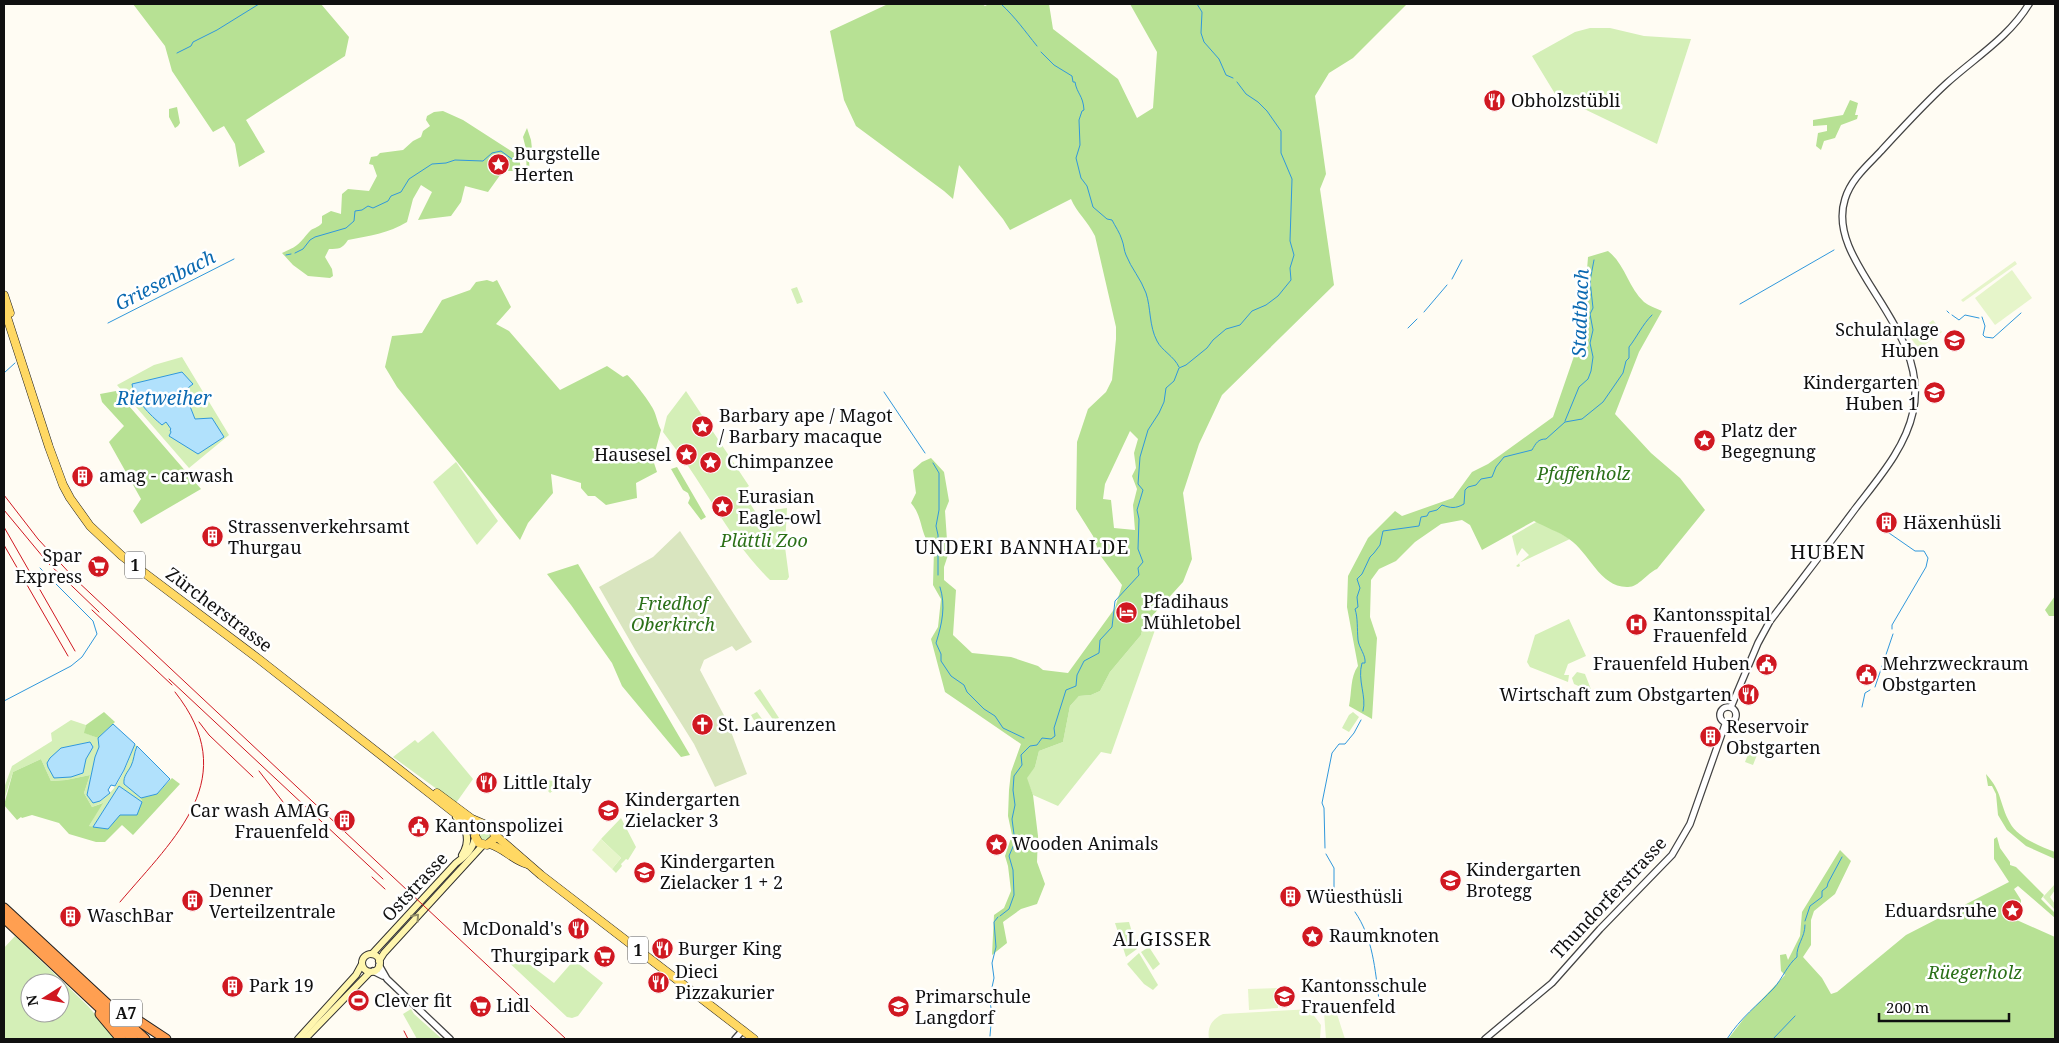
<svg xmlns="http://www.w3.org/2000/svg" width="2059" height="1043" font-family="'Noto Serif',serif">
<rect width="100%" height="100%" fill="#fffcf3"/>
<g fill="#d4efb7" fill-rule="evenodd">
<polygon points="1590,28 1610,28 1644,36 1691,39 1657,144 1578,106 1560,102 1532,56 1575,32"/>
<polygon points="797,287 803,302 797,304 791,289"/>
<path d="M182,357L229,435L189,468L117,385L154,365ZM182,372L184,390L195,419L170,426L166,422Z"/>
<path d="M686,391L749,486L742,491L760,519L773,510L787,508L785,547L789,577L787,580H770C736,547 714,504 688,466C680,454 671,443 663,432L667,416Z"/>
<polygon points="456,462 498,521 477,545 433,482"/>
<polygon points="1538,521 1570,539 1519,563 1520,566 1518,567 1516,566 1529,555 1522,548 1517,556 1512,536"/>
<polygon points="1569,619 1586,656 1568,664 1564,675 1569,675 1568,682 1530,667 1527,662 1535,635"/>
<polygon points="1143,626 1155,630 1111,754 1101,752 1058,806 1033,795 1026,778 1035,767 1039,751 1063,742 1070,706 1079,696 1091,695 1100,691 1110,672 1141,635"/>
<polygon points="1577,672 1585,674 1592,692 1574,684 1572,678"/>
<polygon points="760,689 779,718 774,721 754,693"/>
<polygon points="757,712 767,726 759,729 751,715"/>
<polygon points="1353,712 1359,717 1349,732 1342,728 1349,715"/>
<path d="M71,720L86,725L85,733L98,738L99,747L95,757L87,795L100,801C119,790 127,764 135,744L137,746C134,752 134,758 133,764C130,772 123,775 124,784L141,798L142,802L119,786L93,827L89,826L102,803L92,807L84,793L90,775L66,780L51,781L41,759L13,772L4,800V788L12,766L52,741L51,733ZM90,742L93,747L86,759L83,772L61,748Z"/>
<polygon points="433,731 473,779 456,803 393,757 415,740 418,743"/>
<polygon points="1751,747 1759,750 1753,765 1745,762"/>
<polygon points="558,777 563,783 550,793 548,791 550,789 544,782 546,780 553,781"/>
<polygon points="621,818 636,847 628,860 626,859 621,864 622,866 616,873 612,869 621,858 601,839"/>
<circle cx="485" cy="834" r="6"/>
<polygon points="2055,884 2055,890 2050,897 2055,904 2055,910 2043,897"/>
<polygon points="1129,922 1137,949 1126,957 1115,923"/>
<path d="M15,936L88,1006L116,1039H4V948ZM30,983H60V1013H30Z"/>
<polygon points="1149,947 1160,964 1153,970 1141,952"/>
<polygon points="512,951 554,983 574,960 603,983 578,1016 572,1018 567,1017 502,956"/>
<polygon points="1139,953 1158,985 1153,990 1144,984 1127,964"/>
<polygon points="411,1009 414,1014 442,1039 417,1039 403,1014"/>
</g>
<g fill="#b7e194" fill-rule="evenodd">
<polygon points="133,4 321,4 349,37 345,56 246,120 265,152 239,167 235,144 224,126 213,132 172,71 165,46"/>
<path d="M888,4H982L985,6L989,4H1049L1053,29L1118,79L1137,118L1153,108L1157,52L1130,4H1407L1353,58L1329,73L1315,96L1326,174L1320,189L1334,285L1222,395L1199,444L1183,493L1192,559L1183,582L1143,626L1141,635L1110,672L1100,691L1091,695L1079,696L1070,706L1063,742L1039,751L1035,767L1027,778L1033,795L1038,836L1037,862L1045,884L1037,904L1021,909L1003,922L1007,943L992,955L994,915L1004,908L1011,891L1008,866L1005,856L1012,835L1008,816L1009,790L1011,772L1021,744L945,692L931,639L938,627L941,599L933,585L934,550C919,535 924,518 911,503L916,493L913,470L922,462L931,458L944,472L949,501L945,511L948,555L944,567V580L956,590L953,635L972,653L1011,657L1038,666L1043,670L1068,673L1115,608L1122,585L1100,555L1093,536L1076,509L1077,442L1088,409L1106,392L1112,380L1116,339V327L1095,236C1087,220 1077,213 1071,199L1010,230L1003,219L959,165L953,199L944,191L856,126L844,100L830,31ZM1130,431L1138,439L1134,453L1136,468L1132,476L1137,489L1133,505L1135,530L1114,528L1111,500L1103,499L1105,484Z"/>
<polygon points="1850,100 1858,103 1855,115 1858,115 1857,119 1841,125 1835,138 1824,141 1821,150 1816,146 1818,133 1827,131 1827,125 1813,126 1813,120 1843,115"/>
<polygon points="177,107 180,123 178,126 175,128 169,117 169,109"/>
<path d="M443,111L463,120L519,156L521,171H503L488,192L465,186L461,202L451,216L418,220L432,192L421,185L413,199L407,222C389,233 369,236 348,240C342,249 339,249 329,249L325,257L332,269L333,276L330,278L308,276L293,265L282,253C298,246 298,245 309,232C312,228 318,228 322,223V216L331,211L341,214L342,194L348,189L369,191L377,176L373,165L369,164L371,157L377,156L380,153L403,150L413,141L421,137L423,131L430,126L426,120L427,116L434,112Z"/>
<polygon points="527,128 531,140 533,158 529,158 530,183 527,183 526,149 523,137"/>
<path d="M1608,251C1625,264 1628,287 1644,302C1649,306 1656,308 1662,311L1639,352L1615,414L1651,453L1680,478L1705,510L1657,569C1647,573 1639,587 1628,587C1600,588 1589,552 1569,539C1559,532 1545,527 1534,521L1482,550L1470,525L1462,520L1441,524L1415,542L1396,561L1379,569L1371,580L1370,617L1377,638L1372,719L1349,706C1352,692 1350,677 1358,666L1347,607L1348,576L1368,538L1395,511L1402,516L1453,498L1472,472L1488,464L1553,417L1582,333L1588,257Z"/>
<path d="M487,280L493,282L497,280L511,307L496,324L509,331L560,390L607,366L623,377L627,375C631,377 649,401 652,407C656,413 657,422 661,430L653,460L657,472L636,483L637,498L606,505L595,496H588L581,488V483L551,474L553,493L528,523L520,540L397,387L385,367L392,336L422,333L442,300L470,290L476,282Z"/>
<polygon points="116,391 201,489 141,524 133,511 141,499 109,442 124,426 102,402 100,394"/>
<polygon points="677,467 706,517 701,520 688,503 690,498 688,493 683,490 671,469"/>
<polygon points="578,564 690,755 681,757 622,686 612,663 571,605 547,574"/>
<polygon points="2055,596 2055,616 2049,616 2045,610"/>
<polygon points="104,712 115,722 98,738 84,733 86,725"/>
<polygon points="41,759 51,781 66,780 90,775 84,793 92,807 103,803 89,826 108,829 120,814 142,802 141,798 157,794 172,778 180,784 133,835 122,825 105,842 96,842 69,834 59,823 32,815 22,818 21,817 17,820 4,805 13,772"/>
<path d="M1986,774C2003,793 1999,803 2010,823C2017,837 2041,847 2055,852V859L2026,846L2007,830L1998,815L1996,794L1992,786H1988Z"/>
<polygon points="1997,837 2000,848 2010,862 2010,865 2016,867 2044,895 2041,899 2055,913 2055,918 2018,886 2014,889 2021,900 2021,906 2012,910 2009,913 2010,917 2055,937 2055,1039 1728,1039 1745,1017 1785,975 1781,971 1780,955 1786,954 1788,960 1800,936 1802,912 1840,850 1851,861 1835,894 1814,911 1811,920 1811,945 1803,957 1822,978 1831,994 1837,992 1906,935 2009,882 1994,859 1994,839"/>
</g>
<polygon fill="#d9e5bf" points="680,531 752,642 736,651 732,646 704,660 700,670 727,721 747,774 715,787 694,744 637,653 599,587 653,557"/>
<g fill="#e6f5ca">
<polygon points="2015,261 2017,264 1963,302 1961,300"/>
<polygon points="2012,270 2032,298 1995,325 1975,298"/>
<polygon points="1933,320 1942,332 1919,349 1910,337"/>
<polygon points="601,839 621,858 612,869 592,850"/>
<polygon points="1277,988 1278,1008 1249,1010 1248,989"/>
<path d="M1312,1009V1013L1321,1025L1320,1039H1209C1207,1027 1212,1019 1223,1014Z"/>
<polygon points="1336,1011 1345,1039 1326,1039 1324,1012"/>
</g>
<g fill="#b1e1fc" stroke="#3098dc">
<path d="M182,372L193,384L184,391L195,419L212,418L224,437L198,454L169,436L171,432L170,430L171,429L166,422L162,425C150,415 134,399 132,384Z"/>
<polygon points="113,724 135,744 124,770 115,786 111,785 108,790 110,793 100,801 93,803 87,795 95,757 99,747 98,738"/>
<polygon points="90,742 93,747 86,759 83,773 71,777 54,778 48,767 47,763 50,758 61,748"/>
<path d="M137,746L170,779L157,794L141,798L124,784C123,776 128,772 131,766C134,760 134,753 137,746Z"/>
<polygon points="119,786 142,802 137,815 120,815 108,829 93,827"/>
</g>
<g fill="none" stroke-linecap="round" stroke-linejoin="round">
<g stroke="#3098dc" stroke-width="1">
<path d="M1001,4C1016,18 1024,30 1037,46"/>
<polyline points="1197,4 1202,12 1201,33 1204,42 1219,59 1226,75 1233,78"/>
<path d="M1041,52L1054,65L1072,76L1073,82H1075C1077,94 1083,95 1084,110L1082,111L1079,120L1080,145L1076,158L1081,178L1087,186L1093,207L1107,219L1112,220C1115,226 1120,233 1122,240C1124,245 1124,251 1126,255C1131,268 1141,279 1146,293C1151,308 1149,326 1157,341C1162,351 1174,356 1179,367"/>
<polyline points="177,53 191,46 193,42 217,30 259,4"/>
<polyline points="295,253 303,249 310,240 315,237 346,228 354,221 355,211 362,210 368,206 373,208 388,201 391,196 401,192 409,179 432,164 446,163 455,160 483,161 492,153 501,151 516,162"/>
<polyline points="286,255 291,254"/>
<polyline points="1452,279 1462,260"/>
<polyline points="1740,304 1834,250"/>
<polyline points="1947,311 1949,313"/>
<polyline points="1424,312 1447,285"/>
<polyline points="1952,315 1959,320 1965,315 1979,318"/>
<polyline points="1982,317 1985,326 1983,335 1985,337 1993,338 2021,313"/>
<polyline points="108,323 234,259"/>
<polyline points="1408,328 1417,319"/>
<polyline points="4,373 15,363"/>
<polyline points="884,392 925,453"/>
<polyline points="1565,421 1579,387 1588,379 1591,371 1593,357 1590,343 1593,330 1590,314 1593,308 1590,281 1594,260"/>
<polyline points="933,463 939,473 939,510 936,526 938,535 938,575"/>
<polyline points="1889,533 1915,551 1924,551 1928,558 1926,567 1892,625 1892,629"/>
<path d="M940,587C946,606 942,624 936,643L941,654V661L951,676L964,685L967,692L984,709L995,716L1003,728L1024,738"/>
<polyline points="1875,687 1893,634"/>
<polyline points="4,701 71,666 82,657 97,634 93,621 40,568"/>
<polyline points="1862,707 1865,693 1870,690"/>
<path d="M1363,711C1367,697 1357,680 1362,663H1365C1366,655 1359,648 1358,640C1357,629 1358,618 1355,609L1358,607L1357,597L1360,588L1357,579L1362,574L1370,557L1374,553L1380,545L1383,531L1419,526L1421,517L1427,516L1429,512L1437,510L1442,505C1451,508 1455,509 1464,504L1465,490L1468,487L1476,485L1481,479L1492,477L1496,467L1504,457L1532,450C1536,443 1538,439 1546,439L1565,422L1582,419L1603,402L1623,373L1626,361L1629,358V347C1637,337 1642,325 1652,315"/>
<polyline points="1325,848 1324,808 1322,803 1332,753 1339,744 1345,744 1354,733 1361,720"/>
<polyline points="1326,854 1334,868 1334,888"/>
<path d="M1355,912C1373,938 1375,969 1379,1000"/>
<polyline points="1000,916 1009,909 1014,895 1013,870 1009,856 1015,842 1012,819 1015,805 1013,790 1014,776 1022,765 1021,755 1030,746 1037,745 1042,738 1051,739 1055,736 1054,728 1066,690 1076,686 1077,675 1084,661 1099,653 1100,640 1112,627 1115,601 1139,575 1138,568 1143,562 1138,549 1139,519 1137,510 1143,490 1138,484 1140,457 1148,430 1159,413 1164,402 1166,388 1174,381 1179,368 1186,365 1207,348 1213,340 1226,329 1240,325 1252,311 1266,305 1278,296 1291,280 1290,268 1294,255 1290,241 1292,179 1281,153 1281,131 1267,111 1258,102 1246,94 1237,82"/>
<polyline points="1805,921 1810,906 1822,897 1822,891 1827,887 1828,883 1842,857"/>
<polyline points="990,1036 992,1012 990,1003 991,992 994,978 992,963 996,947 994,922 998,917"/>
<path d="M1727,1039C1741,1017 1757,1006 1774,988C1782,979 1788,964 1797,957C1796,945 1805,938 1805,925"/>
<polyline points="1773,1039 1795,1016"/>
</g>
<defs>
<g id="tertiary">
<path d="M1731,707L1758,643L1770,621C1798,584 1827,547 1855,509C1877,480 1905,449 1913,412C1932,327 1824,264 1845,199C1851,179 1868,165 1881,151C1903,127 1924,104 1947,83C1976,57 2009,37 2029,4"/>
<circle cx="1728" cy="715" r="8"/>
<polyline points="379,965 387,979 450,1039"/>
<polyline points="373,971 383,976"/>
<polyline points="735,1039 743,1030"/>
<polyline points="1485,1039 1552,983 1600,929 1672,855 1690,824 1726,722"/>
</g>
<g id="secondary">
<path d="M456,817C467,828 471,841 462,855"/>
<path d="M372,954L456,863C465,857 473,849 475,838"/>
<circle cx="371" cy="963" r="9"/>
<polyline points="379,961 384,953 483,845"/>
<polyline points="298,1039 356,975 362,964"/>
<polyline points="305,1039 370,972"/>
</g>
<g id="primary">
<polyline points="4,295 10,313"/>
<polyline points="4,308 49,447 63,485 70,498 90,526 122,556 260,660 470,825 475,832"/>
<polyline points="437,793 472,819 493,828 495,838 487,845 479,843 475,836 477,827 483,824"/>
<polyline points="495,835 541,875 754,1039"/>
<path d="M489,844C504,848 513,860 527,864"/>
</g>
<g id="motorway">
<polyline points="4,908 145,1039"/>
<polyline points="4,918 133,1039"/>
<polyline points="119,1008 166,1039"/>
<polyline points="100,1014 121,1039"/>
</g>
</defs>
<use href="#tertiary" stroke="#434343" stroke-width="8"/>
<use href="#secondary" stroke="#323232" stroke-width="8"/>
<use href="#primary" stroke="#212121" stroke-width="9"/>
<use href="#motorway" stroke="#212121" stroke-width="11"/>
<use href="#tertiary" stroke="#fff" stroke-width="5.5"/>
<use href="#secondary" stroke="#fff6ae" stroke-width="6"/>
<use href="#primary" stroke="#ffd863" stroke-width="8"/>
<use href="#motorway" stroke="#ff9f51" stroke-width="9"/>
<g stroke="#d01821" stroke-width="1">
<polyline points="4,495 38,539 75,579 566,1039"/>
<polyline points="4,510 48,563 99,612"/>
<polyline points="4,527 75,651"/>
<polyline points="4,545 68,656"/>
<polyline points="92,610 172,685"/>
<polyline points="169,679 383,879"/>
<polyline points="199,722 209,735 253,777"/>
<polyline points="259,771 283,802"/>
<polyline points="372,877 385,889"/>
<path d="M120,902C176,836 243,778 175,692"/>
<polyline points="404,1031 408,1039"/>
</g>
</g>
<defs><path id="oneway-chevron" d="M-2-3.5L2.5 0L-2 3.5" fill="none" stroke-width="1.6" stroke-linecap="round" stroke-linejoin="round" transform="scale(1.25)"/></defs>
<use stroke="#938e67" href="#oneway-chevron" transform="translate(416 917) rotate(-48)"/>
<defs>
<symbol id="restaurant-disc" viewBox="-11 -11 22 22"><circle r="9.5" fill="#d01821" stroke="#fff"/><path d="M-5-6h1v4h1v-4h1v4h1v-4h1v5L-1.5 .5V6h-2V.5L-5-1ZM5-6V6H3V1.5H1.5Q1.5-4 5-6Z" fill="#fff"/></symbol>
<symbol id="sight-disc" viewBox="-11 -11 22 22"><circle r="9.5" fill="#d01821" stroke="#fff"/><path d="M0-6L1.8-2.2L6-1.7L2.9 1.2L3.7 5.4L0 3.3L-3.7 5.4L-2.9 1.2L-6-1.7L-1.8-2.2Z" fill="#fff"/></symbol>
<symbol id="school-disc" viewBox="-11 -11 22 22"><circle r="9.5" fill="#d01821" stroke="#fff"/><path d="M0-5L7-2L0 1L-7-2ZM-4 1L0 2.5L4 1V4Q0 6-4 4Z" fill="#fff"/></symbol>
<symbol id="building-disc" viewBox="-11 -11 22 22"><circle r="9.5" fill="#d01821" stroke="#fff"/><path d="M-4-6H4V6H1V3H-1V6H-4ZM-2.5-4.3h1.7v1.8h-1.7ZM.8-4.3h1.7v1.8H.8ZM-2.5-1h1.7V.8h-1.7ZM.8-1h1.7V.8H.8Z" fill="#fff"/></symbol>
<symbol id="supermarket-disc" viewBox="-11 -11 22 22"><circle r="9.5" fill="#d01821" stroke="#fff"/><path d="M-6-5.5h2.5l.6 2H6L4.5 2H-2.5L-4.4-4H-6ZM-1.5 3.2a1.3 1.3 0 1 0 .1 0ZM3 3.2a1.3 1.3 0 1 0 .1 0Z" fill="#fff"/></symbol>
<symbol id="hotel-disc" viewBox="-11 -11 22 22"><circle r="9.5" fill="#d01821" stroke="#fff"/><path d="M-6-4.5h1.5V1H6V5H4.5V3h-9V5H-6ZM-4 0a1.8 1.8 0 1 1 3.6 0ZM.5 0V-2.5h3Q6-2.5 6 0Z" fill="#fff"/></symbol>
<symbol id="hospital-disc" viewBox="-11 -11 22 22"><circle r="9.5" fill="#d01821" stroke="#fff"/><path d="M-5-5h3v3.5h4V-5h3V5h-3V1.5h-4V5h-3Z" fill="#fff"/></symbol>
<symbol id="civic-disc" viewBox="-11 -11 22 22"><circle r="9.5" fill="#d01821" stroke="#fff"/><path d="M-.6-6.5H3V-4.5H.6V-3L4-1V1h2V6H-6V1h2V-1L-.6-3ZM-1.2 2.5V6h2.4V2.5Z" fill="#fff"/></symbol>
<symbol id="church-disc" viewBox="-11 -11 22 22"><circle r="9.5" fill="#d01821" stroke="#fff"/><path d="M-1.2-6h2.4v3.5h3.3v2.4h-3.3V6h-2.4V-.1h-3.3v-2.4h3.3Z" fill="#fff"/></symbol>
<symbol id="stadium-disc" viewBox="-11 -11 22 22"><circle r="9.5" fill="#d01821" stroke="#fff"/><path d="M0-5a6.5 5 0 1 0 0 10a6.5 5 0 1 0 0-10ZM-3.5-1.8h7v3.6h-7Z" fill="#fff"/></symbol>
</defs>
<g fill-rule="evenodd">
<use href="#restaurant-disc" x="1482" y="88" width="25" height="25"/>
<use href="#sight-disc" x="486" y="152" width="25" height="25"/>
<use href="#school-disc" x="1942" y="328" width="25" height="25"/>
<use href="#school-disc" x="1922" y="380" width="25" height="25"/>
<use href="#sight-disc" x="690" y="414" width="25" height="25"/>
<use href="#sight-disc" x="1692" y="428" width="25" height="25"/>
<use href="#sight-disc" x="674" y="442" width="25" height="25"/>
<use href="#sight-disc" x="698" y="450" width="25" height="25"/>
<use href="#building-disc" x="70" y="464" width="25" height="25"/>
<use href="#sight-disc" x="710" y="494" width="25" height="25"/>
<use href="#building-disc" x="1874" y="510" width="25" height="25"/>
<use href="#building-disc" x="200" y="524" width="25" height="25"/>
<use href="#supermarket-disc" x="86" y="554" width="25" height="25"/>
<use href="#hotel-disc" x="1114" y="600" width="25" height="25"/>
<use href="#hospital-disc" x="1624" y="612" width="25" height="25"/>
<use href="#civic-disc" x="1754" y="652" width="25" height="25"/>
<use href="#civic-disc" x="1854" y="662" width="25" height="25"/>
<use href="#restaurant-disc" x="1736" y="682" width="25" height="25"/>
<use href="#church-disc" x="690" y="712" width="25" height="25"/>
<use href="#building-disc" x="1698" y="724" width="25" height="25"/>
<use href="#restaurant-disc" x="474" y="770" width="25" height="25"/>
<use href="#school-disc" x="596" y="798" width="25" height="25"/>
<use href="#building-disc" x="332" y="808" width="25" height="25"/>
<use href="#civic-disc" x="406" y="814" width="25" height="25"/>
<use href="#sight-disc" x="984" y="832" width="25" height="25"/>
<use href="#school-disc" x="632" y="860" width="25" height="25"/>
<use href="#school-disc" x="1438" y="868" width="25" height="25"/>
<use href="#building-disc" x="1278" y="884" width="25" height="25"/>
<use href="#building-disc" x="180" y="888" width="25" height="25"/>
<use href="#sight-disc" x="2000" y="898" width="25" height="25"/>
<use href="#building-disc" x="58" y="904" width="25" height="25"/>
<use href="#restaurant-disc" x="566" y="916" width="25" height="25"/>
<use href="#sight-disc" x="1300" y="924" width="25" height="25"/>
<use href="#restaurant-disc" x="650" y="936" width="25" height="25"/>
<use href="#supermarket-disc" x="592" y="944" width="25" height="25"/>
<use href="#restaurant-disc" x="646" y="970" width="25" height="25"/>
<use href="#building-disc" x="220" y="974" width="25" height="25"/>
<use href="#school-disc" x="1272" y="984" width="25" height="25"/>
<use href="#stadium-disc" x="346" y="988" width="25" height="25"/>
<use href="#supermarket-disc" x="468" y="994" width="25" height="25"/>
<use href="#school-disc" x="886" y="994" width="25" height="25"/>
</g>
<g text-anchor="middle" stroke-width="5" stroke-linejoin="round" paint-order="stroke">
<g fill="#fff" stroke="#585858" stroke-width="1">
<rect x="125" y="551.5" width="20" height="27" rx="4"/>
<rect x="628" y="936.5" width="20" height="27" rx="4"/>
<rect x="110" y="999.5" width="32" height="27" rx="4"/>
</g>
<g font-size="16" font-weight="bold" fill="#101010">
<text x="135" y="571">1</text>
<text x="638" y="956">1</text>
<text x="126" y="1019">A7</text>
</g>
<g font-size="18" fill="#101010" stroke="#fff" text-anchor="start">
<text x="1511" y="107">Obholzstübli</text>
<text x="514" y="160">Burgstelle<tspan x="514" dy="21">Herten</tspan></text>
<text x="1939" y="336" text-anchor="end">Schulanlage<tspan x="1939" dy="21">Huben</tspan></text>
<text x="1918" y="389" text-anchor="end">Kindergarten<tspan x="1918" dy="21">Huben 1</tspan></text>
<text x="719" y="422">Barbary ape / Magot<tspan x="719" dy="21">/ Barbary macaque</tspan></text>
<text x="1721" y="437">Platz der<tspan x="1721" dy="21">Begegnung</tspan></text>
<text x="671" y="461" text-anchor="end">Hausesel</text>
<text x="727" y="468">Chimpanzee</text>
<text x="99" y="482">amag - carwash</text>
<text x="738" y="503">Eurasian<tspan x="738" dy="21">Eagle-owl</tspan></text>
<text x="1903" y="529">Häxenhüsli</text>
<text x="228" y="533">Strassenverkehrsamt<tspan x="228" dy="21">Thurgau</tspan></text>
<text x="82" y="562" text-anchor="end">Spar<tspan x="82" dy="21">Express</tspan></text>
<text x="1143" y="608">Pfadihaus<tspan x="1143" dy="21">Mühletobel</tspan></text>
<text x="1653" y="621">Kantonsspital<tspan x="1653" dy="21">Frauenfeld</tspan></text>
<text x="1750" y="670" text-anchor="end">Frauenfeld Huben</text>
<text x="1882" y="670">Mehrzweckraum<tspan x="1882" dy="21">Obstgarten</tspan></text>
<text x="1732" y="701" text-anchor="end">Wirtschaft zum Obstgarten</text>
<text x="718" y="731">St. Laurenzen</text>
<text x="1726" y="733">Reservoir<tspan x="1726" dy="21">Obstgarten</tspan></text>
<text x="503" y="789">Little Italy</text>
<text x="625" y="806">Kindergarten<tspan x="625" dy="21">Zielacker 3</tspan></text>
<text x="329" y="817" text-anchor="end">Car wash AMAG<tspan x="329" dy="21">Frauenfeld</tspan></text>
<text x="435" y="832">Kantonspolizei</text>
<text x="1012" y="850">Wooden Animals</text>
<text x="660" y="868">Kindergarten<tspan x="660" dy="21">Zielacker 1 + 2</tspan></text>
<text x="1466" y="876">Kindergarten<tspan x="1466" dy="21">Brotegg</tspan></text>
<text x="209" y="897">Denner<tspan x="209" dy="21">Verteilzentrale</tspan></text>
<text x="1306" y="903">Wüesthüsli</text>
<text x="1997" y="917" text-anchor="end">Eduardsruhe</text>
<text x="87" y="922">WaschBar</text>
<text x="562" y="935" text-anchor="end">McDonald's</text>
<text x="1329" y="942">Raumknoten</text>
<text x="678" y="955">Burger King</text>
<text x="589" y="962" text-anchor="end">Thurgipark</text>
<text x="675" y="978">Dieci<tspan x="675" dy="21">Pizzakurier</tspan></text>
<text x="249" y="992">Park 19</text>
<text x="1301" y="992">Kantonsschule<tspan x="1301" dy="21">Frauenfeld</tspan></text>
<text x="915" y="1003">Primarschule<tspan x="915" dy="21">Langdorf</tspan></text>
<text x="374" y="1007">Clever fit</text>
<text x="496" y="1012">Lidl</text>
</g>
<g font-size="18" font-style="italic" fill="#2b7018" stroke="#fff">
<text x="1584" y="480">Pfaffenholz</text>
<text x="764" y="547">Plättli Zoo</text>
<text x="673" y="610">Friedhof<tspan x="673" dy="21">Oberkirch</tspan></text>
<text x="1975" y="979">Rüegerholz</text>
</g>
<g font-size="18" fill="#101010" stroke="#fff">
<text transform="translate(219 610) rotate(37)" y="6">Zürcherstrasse</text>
<text transform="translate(415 887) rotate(-47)" y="6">Oststrasse</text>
<text transform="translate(1609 898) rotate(-47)" y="6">Thundorferstrasse</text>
</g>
<g font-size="19" font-style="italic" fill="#0a69b1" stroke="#fff">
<text transform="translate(165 280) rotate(-27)" y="7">Griesenbach</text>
<text transform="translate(1580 313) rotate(-88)" y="7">Stadtbach</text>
<text x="164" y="405">Rietweiher</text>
</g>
<g font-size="19" letter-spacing="1" fill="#101010" stroke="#fff">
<text x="1022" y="554">UNDERI BANNHALDE</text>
<text x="1162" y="946">ALGISSER</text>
</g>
<g font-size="20" letter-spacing="1" fill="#101010" stroke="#fff">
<text x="1828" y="559">HUBEN</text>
</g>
</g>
<rect width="2059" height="1043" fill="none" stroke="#101010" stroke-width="10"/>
<g transform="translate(45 998) rotate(259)"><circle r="24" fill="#ffffff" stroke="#9f9f9f"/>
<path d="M0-4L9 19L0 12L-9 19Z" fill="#d01821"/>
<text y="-8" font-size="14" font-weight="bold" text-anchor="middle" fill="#101010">N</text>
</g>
<path d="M1879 1013v8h130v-8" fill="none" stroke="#101010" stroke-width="2.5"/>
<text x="1886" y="1013" font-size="15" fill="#101010" stroke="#ffffff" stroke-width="4" paint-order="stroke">200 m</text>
</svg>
